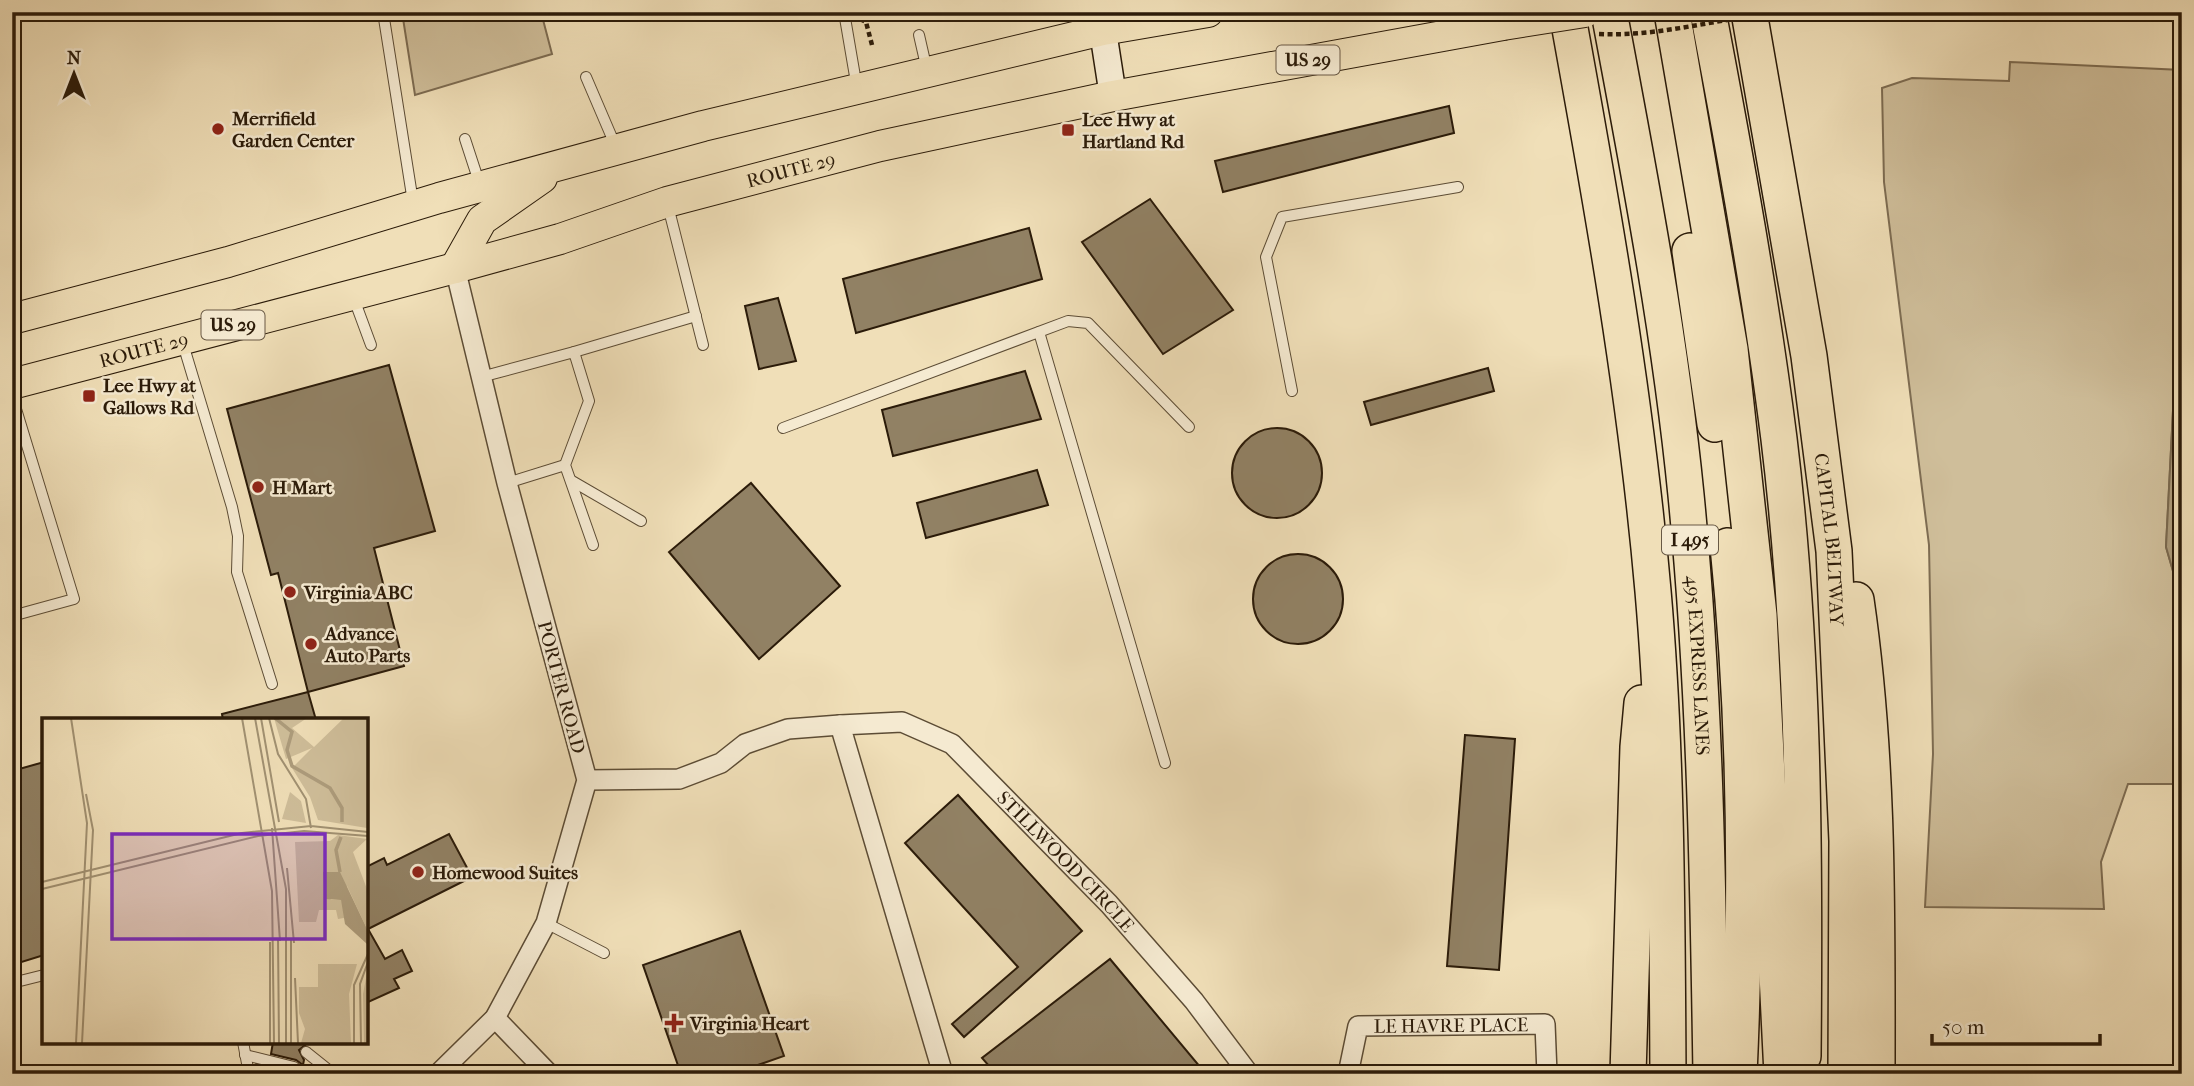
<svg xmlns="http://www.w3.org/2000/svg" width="2194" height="1086" font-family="'IM FELL French Canon',serif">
<rect width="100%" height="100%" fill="#f0dfb8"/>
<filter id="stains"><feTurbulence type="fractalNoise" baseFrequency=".00286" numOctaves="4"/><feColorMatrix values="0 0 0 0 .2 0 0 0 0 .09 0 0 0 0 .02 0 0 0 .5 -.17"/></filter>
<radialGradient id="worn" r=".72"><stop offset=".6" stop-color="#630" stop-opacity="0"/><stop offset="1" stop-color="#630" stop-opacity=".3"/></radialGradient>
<g fill="#cfbe9a" stroke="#7d6c52" stroke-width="2">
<polygon points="402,12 541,12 552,54 415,95"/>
<polygon points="2010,62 2182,70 2182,392 2174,392 2166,547 2182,602 2182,784 2128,784 2101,862 2104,909 1925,907 1933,754 1929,545 1884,182 1882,88 1912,78 2009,81"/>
</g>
<polygon fill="#ad9c7c" stroke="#79684e" stroke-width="2" points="2174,391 2182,392 2182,602 2166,547"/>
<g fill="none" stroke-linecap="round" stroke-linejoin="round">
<polyline stroke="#6c5c42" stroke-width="2" points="2182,399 2173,545 2182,577"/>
</g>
<g fill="#918164" stroke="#2b1b09" stroke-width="2">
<polygon points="1449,106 1454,133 1223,192 1215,161"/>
<polygon points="1150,199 1233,310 1163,354 1082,242"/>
<polygon points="1029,228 1042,279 856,333 843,279"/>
<polygon points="778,298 796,361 759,369 745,306"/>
<polygon points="389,365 435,531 374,548 404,666 308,692 278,573 271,575 227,409"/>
<polygon points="1488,368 1494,391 1371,425 1364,402"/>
<polygon points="1025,371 1041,419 893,456 882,410"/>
<circle cx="1277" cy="473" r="45"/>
<polygon points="1037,470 1048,505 926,538 917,503"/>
<polygon points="751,483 840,586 759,659 669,552"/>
<circle cx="1298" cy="599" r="45"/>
<polygon points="308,692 316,720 223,720 222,714"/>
<polygon points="1465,735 1515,739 1499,970 1447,966"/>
<polygon points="44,762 44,955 12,965 12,771"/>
<polygon points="958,795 1082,931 964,1037 952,1024 1018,967 905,843"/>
<polygon points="449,834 472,877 368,929 385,959 402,950 412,971 394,979 399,988 366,1003 366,867 384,858 387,865"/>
<polygon points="740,931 784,1056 732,1074 681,1074 643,965"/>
<polygon points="1110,959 1206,1074 996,1074 982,1058"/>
<polygon points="273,1042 309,1042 299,1050 304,1060 303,1065 296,1060 271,1054"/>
</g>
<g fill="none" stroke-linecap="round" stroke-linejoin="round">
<defs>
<g id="lane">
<polyline points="383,12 413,202"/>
<polyline points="844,12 857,88"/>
<polyline points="919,35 927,70"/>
<polyline points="586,77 616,147"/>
<polyline points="465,139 480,185"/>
<polyline points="668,206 703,345"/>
<polyline points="354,299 371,345"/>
<polyline points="1039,332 1165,763"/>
<polyline points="183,344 232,507 238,536 237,572 272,684"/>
<polyline points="574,352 696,316"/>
<polyline points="481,377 574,352 589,401 565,465 593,545"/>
<polyline points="1292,391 1266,257 1282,217 1458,187"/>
<polyline points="12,396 74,599 12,616"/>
<polyline points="783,428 1068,321 1088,323 1189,427"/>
<polyline points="572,481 641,521"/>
<polyline points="507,483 565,465"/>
<polyline points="546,923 604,953"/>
<polyline points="12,983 44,975"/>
<polyline points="243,1042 249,1074"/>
<polyline points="306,1052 326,1068"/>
<polyline points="245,1055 294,1067 300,1074"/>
</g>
<g id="street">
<polyline points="587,780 679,779 721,763 745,744 788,729 840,725"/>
<polyline points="495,1018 549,1074"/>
<polyline points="438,1074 495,1018 546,923 587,780 507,483 455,268"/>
<path id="s1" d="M943,1074L840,725L902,722L952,744L1109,904L1194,1001L1249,1074"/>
<path id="s2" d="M1348,1074L1358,1026L1545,1024L1547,1074"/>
</g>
<polyline id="secondary" points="1100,12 1113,96"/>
<g id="primary">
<polyline points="455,268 482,220 542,178"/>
<polyline points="12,319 228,262 439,198 703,126 1103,30 1208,12"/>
<path id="s3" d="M12,384L455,268L560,239L667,202L880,146L1113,96L1503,25"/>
</g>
<g id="highway">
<path d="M1567,12C1602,204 1636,396 1653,591C1667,752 1667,913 1668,1074"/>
<path id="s4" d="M1609,12C1639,172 1670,333 1686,495C1705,687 1708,880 1711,1074"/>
<polyline points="1672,12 1730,349 1759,615 1782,1074"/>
<path d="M1708,12C1735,154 1761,297 1779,439C1804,644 1805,850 1803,1056"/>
<path id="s5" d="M1749,12L1809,356L1834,551L1847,841L1846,1074"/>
<polyline points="1690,251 1715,424"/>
<path d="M1728,546C1746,721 1747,898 1739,1074"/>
<path d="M1856,600C1879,758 1877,915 1877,1074"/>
<polyline points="1628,1074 1638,747 1642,703"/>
</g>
</defs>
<use href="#lane" stroke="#5c4c35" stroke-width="12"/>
<use href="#street" stroke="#5c4c35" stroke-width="22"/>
<use href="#secondary" stroke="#2b1b09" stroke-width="29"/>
<use href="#primary" stroke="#2b1b09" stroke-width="32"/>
<use href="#highway" stroke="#2b1b09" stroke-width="38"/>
<polyline stroke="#2b1b09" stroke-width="4.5" stroke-dasharray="5 3.5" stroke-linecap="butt" points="860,19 866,22 872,45"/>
<use href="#lane" stroke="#f5ead1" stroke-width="10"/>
<use href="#street" stroke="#f5ead1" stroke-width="19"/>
<use href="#secondary" stroke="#f5ead1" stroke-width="26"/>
<use href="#primary" stroke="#f0dfb8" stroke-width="30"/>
<use href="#highway" stroke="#f0dfb8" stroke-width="35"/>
<defs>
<polyline id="primary-bridge" points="1503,25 1585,12"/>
</defs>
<use href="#primary-bridge" stroke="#2b1b09" stroke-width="32" stroke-linecap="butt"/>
<path stroke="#2b1b09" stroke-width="4.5" stroke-dasharray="5 3.5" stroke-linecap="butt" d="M1599,34C1663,37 1722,17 1785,12"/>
<use href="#primary-bridge" stroke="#f0dfb8" stroke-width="30"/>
</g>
<g fill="#8f2418" stroke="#f5ead1" stroke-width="2.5">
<circle cx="218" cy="129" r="7"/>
<rect x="1061" y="123" width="14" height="14" rx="3.5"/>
<rect x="82" y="389" width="14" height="14" rx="3.5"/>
<circle cx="258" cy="487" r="7"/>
<circle cx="290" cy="592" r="7"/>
<circle cx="311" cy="644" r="7"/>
<circle cx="418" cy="872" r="7"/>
<path d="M670.5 1012.5h7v7h7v7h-7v7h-7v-7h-7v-7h7z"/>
</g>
<g text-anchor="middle" stroke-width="5" stroke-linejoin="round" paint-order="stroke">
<g fill="#f5ead1" stroke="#685945" stroke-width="2">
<rect x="1276.5" y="45.5" width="63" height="29" rx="5"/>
<rect x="201.5" y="310.5" width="63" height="29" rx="5"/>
<rect x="1662" y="525.5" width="56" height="29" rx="5"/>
</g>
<g font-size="18" font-weight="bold" fill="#2b1b09">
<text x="1308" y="66">US 29</text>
<text x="233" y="331">US 29</text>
<text x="1690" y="546">I 495</text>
</g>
<g font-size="19" font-weight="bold" fill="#2b1b09" stroke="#f5ead1" text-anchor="start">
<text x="232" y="125">Merrifield<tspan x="232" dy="22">Garden Center</tspan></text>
<text x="1082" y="126">Lee Hwy at<tspan x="1082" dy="22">Hartland Rd</tspan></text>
<text x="103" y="392">Lee Hwy at<tspan x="103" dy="22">Gallows Rd</tspan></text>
<text x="272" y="494">H Mart</text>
<text x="304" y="599">Virginia ABC</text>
<text x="325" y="640">Advance<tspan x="325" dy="22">Auto Parts</tspan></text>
<text x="432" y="879">Homewood Suites</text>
<text x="690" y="1030">Virginia Heart</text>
</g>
<g font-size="19" fill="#2b1b09" stroke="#f5ead1">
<text dy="7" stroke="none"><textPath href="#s3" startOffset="808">ROUTE 29</textPath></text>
<text dy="7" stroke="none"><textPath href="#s3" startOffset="136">ROUTE 29</textPath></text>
<text dy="7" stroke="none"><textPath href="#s5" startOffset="534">CAPITAL BELTWAY</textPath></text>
<text dy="7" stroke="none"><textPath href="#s4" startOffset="660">495 EXPRESS LANES</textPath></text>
<text transform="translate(562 687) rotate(75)" y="7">PORTER ROAD</text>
<text dy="7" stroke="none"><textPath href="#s1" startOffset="644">STILLWOOD CIRCLE</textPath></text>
<text dy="7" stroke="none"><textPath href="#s2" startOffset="142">LE HAVRE PLACE</textPath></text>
</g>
</g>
<g transform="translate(42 718)">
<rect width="326" height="326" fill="#f0dfb8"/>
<path d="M232,0H265L250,10L272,29L302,0H325V110L276,102L268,79L250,50L270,30L244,41ZM248,74L259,83L264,105L240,101ZM296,117L325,121L311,134L325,171V211L305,168L288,182H299L307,199L296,201L294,192H277L274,204H257L253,124L288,123ZM276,246H315L307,276L309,325H259L263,311L257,295V269H276ZM325,255L326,325H322L321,276Z" fill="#cfbe9a"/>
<path d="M281,154H298L325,211V226L303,206L299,182L283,181Z" fill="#ad9c7c"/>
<path fill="none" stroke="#ad9c7c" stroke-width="3.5" d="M233,0L250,14L245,32L250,48L288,70L300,90V104M298,154L294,132L299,119"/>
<path fill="none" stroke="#a19172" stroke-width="2" d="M29,0L45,105L34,325M200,0L230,173L232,325M213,0L244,171V325M219,0L237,104M227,0L236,36L264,81L269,110M230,110L238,223M245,150L252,225M0,164L200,115L269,108L326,114M0,171L216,118L262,113L326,118M236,220L237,325M253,260L256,325M40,325L51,112L44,76M228,325V224M249,325V222M312,325V267L326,236M319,325L318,266L326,244"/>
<path fill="#7b2cbf" fill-opacity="0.15" stroke="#7b2cbf" stroke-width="3.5" d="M70,116H283V221H70Z"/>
<rect width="326" height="326" fill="none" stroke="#2b1b09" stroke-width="3.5"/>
</g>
<rect width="2194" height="1086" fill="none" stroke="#f0dfb8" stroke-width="42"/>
<rect x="14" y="14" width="2166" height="1058" fill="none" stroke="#2b1b09" stroke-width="3.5"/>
<rect x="21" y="21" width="2152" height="1044" fill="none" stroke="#2b1b09" stroke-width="2"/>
<g transform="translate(74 74)" stroke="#f5ead1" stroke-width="5" paint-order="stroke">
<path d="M0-5L12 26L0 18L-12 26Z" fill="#2b1b09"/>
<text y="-10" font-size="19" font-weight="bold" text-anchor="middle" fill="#2b1b09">N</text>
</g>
<path d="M1932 1034v10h168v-10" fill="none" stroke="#2b1b09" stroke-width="3.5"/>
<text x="1942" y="1034" font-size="21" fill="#2b1b09" stroke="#f5ead1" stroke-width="5" paint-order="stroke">50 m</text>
<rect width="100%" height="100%" filter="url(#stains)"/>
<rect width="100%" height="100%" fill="url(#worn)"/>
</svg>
